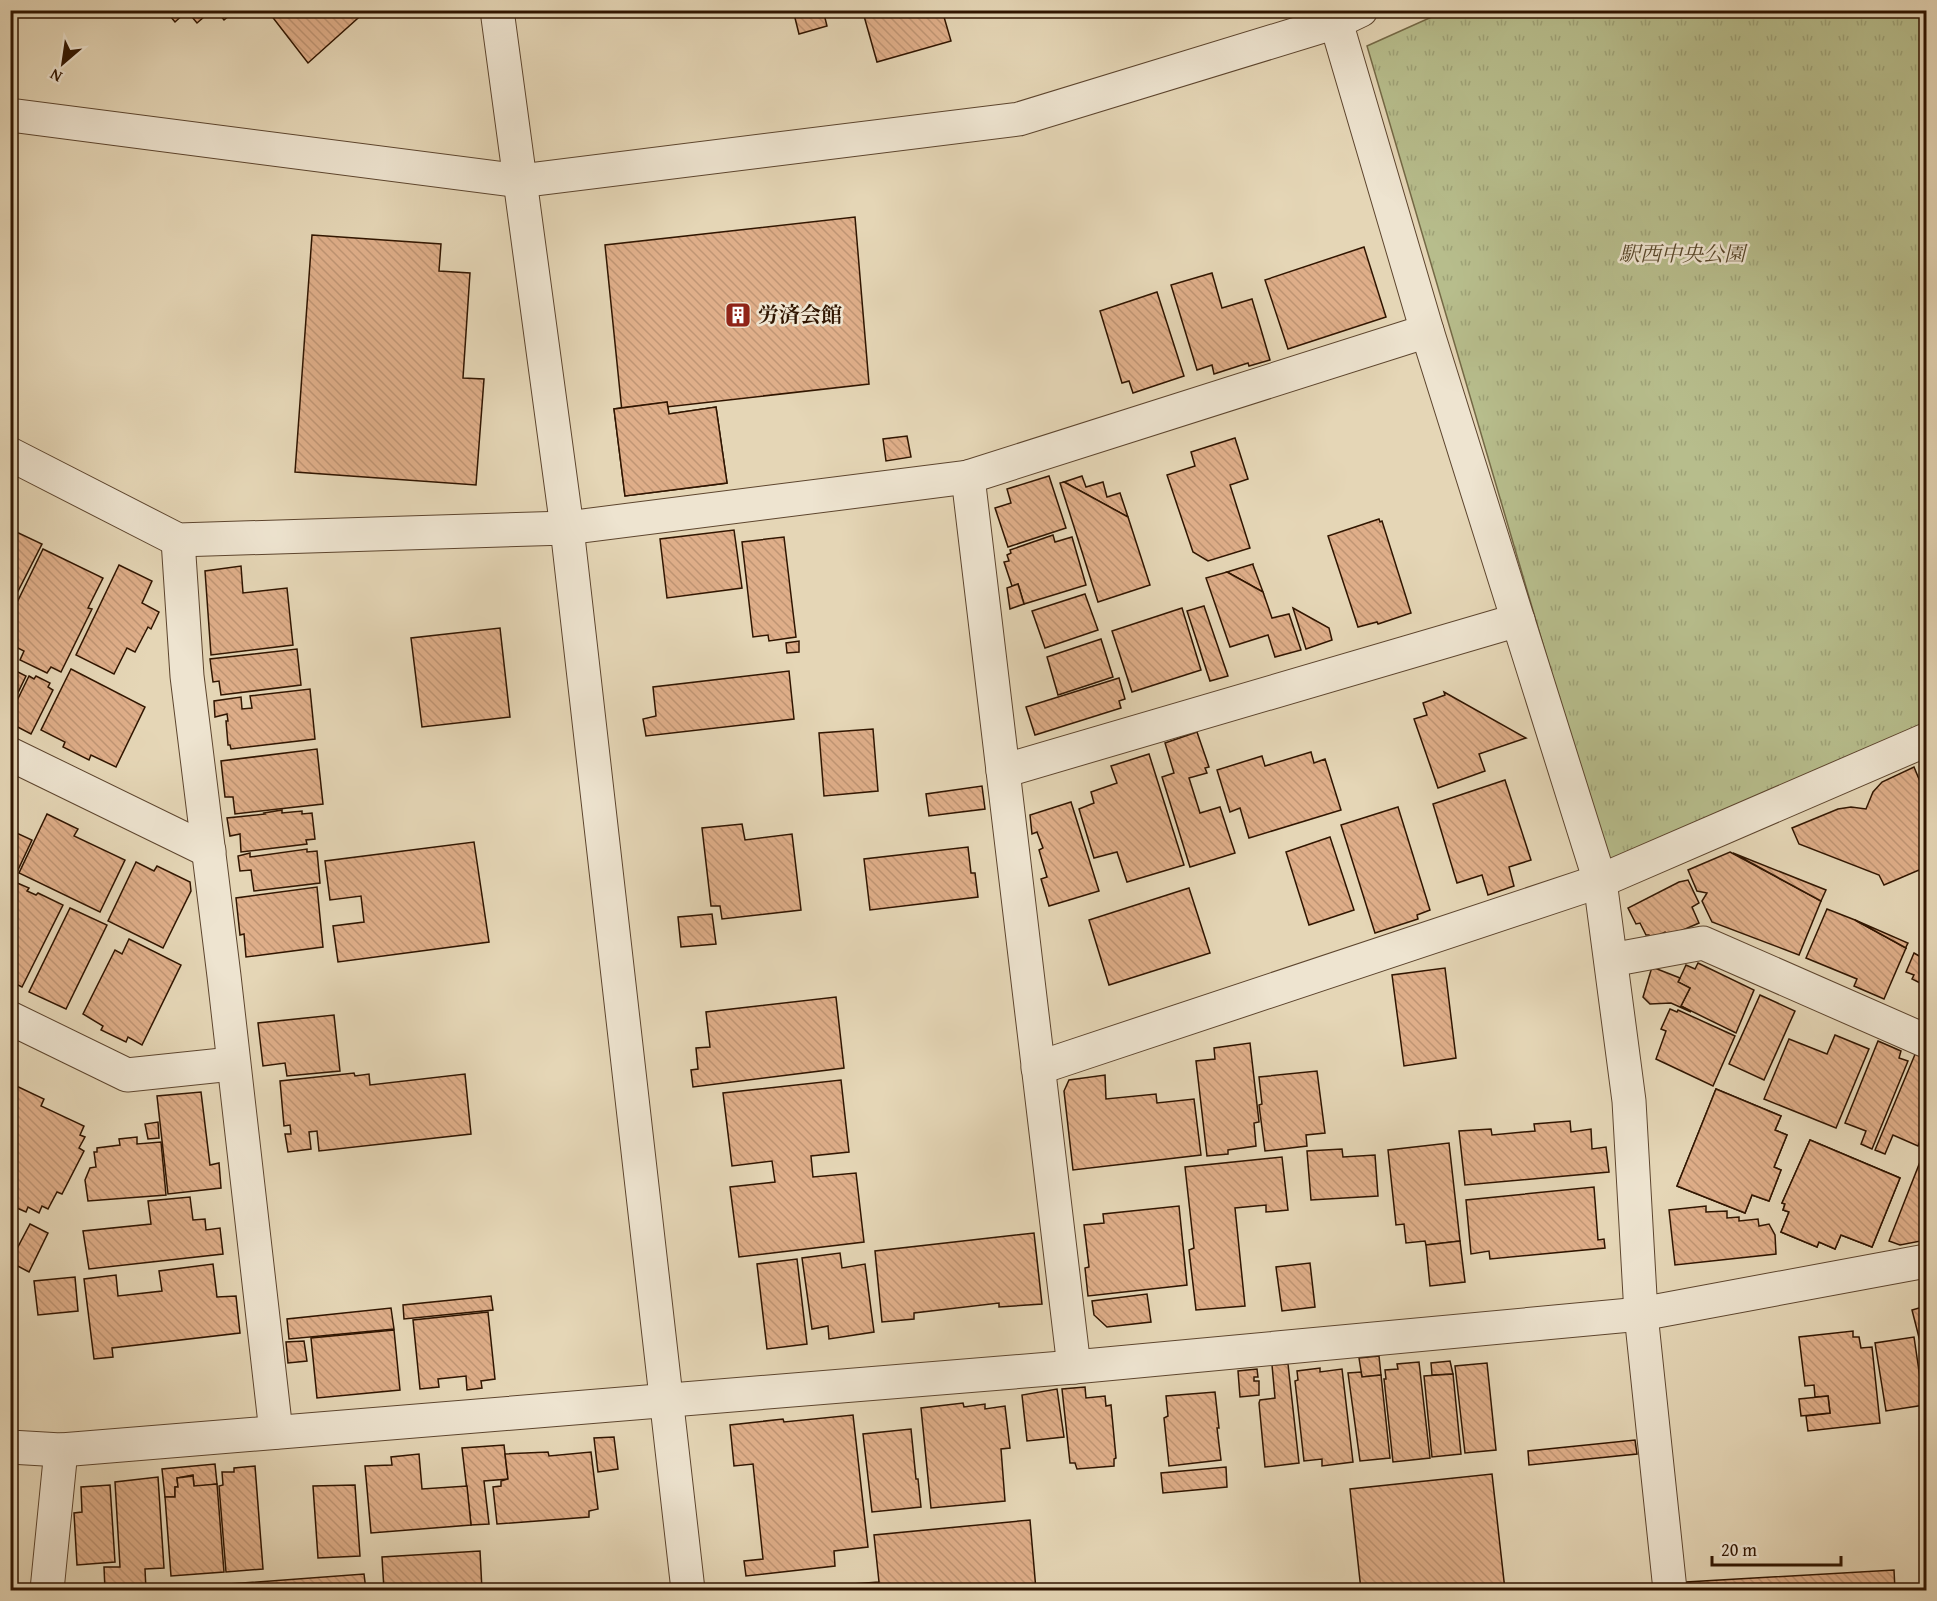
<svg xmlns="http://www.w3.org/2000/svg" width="1937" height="1601" font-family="'Gentium Book Plus','Noto Serif JP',serif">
<defs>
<pattern id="grass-tufts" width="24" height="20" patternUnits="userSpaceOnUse" patternTransform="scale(1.5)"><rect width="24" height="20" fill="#b7bd8c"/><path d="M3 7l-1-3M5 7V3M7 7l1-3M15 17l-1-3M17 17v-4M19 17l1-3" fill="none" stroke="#9ea277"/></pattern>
<pattern id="building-back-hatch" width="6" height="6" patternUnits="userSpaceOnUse" patternTransform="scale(1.5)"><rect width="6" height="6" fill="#dfae89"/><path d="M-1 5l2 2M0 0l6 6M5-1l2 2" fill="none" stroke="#c09574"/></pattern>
</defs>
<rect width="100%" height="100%" fill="#e5d6b6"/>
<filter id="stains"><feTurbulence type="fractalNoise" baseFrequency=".00333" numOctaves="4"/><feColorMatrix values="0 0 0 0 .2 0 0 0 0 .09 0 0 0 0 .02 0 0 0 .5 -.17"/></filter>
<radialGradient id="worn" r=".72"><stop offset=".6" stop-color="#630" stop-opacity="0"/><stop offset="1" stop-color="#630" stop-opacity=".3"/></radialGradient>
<polygon fill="url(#grass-tufts)" stroke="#746946" stroke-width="1.5" points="1445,11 1926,11 1926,723 1607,862 1367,46"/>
<g fill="url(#building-back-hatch)" stroke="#301500" stroke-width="1.5">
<polygon points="165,10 212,10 197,23 187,11 175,22"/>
<polygon points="216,10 236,10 224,20"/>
<polygon points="267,10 367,10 308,63"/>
<polygon points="793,10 823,10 827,26 799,34"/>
<polygon points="874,10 942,10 951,41 877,62 864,16 875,13"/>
<polygon points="855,217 869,384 622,412 605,245"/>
<polygon points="312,235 441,244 439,271 470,273 463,378 484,379 476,485 295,472"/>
<polygon points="1364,247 1386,317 1288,349 1265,280"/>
<polygon points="1212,273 1222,308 1252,299 1270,360 1249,366 1248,363 1214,374 1212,365 1197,370 1171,285"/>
<polygon points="1157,292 1184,376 1133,393 1129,381 1122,383 1100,311"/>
<polygon points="667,402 669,414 716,407 727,483 625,496 614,409"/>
<polygon points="667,402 669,414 716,407 727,483 625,496 614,409"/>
<polygon points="907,436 911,457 886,461 883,439"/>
<polygon points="1235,438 1248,479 1230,485 1250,548 1208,561 1193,552 1167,475 1195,466 1191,452"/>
<polygon points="1049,476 1066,528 1008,547 995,508 1011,503 1007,489"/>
<polygon points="1082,476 1086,487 1103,482 1107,497 1120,493 1128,517 1064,482"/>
<polygon points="1064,482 1128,517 1150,585 1098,602 1060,483"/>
<polygon points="1379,519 1380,522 1382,521 1411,613 1378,624 1377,622 1358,627 1328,536"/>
<polygon points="10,529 42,544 10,607"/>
<polygon points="734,530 742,588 667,598 660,539"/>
<polygon points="1053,535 1055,542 1072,537 1086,585 1024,604 1018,584 1012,586 1004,562 1009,561 1007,555 1011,553 1010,550"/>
<polygon points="784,537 796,637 769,641 768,635 753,637 742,542"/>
<polygon points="43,549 103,578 88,608 92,609 61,672 51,667 47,673 20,660 24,651 10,644 10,617"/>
<polygon points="1253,564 1253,565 1263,592 1227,572"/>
<polygon points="119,565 152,581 142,603 159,612 151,629 148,627 135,652 127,648 114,674 76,655"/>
<polygon points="241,566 243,593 287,588 293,645 211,655 205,571"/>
<polygon points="1227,572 1263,592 1272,618 1289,614 1301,650 1275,657 1268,635 1230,647 1206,578"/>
<polygon points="1018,584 1024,604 1010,609 1007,588"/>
<polygon points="1085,594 1098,630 1045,648 1032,611"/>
<polygon points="1204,606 1228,676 1210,681 1187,611"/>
<polygon points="1182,608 1201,670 1132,692 1112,631"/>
<polygon points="1293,608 1329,628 1332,640 1306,649"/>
<polygon points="500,628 510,717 422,727 411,638"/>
<polygon points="1101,639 1113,677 1058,695 1047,657"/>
<polygon points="799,641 799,652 787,653 786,643"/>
<polygon points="297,649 301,685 221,695 219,681 213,682 210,659"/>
<polygon points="10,668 26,676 12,705 10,704"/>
<polygon points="71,669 145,707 116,767 91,755 89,760 63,747 65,742 41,730"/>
<polygon points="789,671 794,719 646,736 643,719 656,716 653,687"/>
<polygon points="29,676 34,679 36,676 50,683 48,687 53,690 31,734 10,723 10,715"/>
<polygon points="1119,678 1125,699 1119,701 1121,708 1035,735 1026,707"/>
<polygon points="310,689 315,739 231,749 230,745 228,745 226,721 228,721 227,714 215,717 214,701 241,697 242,709 252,708 250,696"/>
<polygon points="1444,692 1526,738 1479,754 1485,771 1438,788 1414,719 1427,715 1423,703 1445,695"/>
<polygon points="873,729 878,791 824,796 819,733"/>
<polygon points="1197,732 1209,767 1205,768 1207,773 1189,778 1200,813 1220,807 1235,853 1190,867 1162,777 1174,773 1165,743"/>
<polygon points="317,749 323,804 235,814 233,797 225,797 221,761"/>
<polygon points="1311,752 1314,763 1325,759 1341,810 1249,838 1240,808 1230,812 1217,770 1262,756 1265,766"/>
<polygon points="1149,754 1184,865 1127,882 1117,852 1094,858 1079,809 1094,803 1091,792 1117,783 1111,766"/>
<polygon points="1914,767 1926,796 1926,888 1919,870 1884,885 1879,875 1799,844 1792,828 1838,809 1851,807 1866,809 1873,792 1882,782"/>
<polygon points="1505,780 1531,860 1509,867 1514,886 1488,895 1482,875 1457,883 1433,804"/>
<polygon points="982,786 985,809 929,816 926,794"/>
<polygon points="1071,802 1099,891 1049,906 1041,879 1047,877 1039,850 1043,848 1037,832 1032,834 1030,815"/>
<polygon points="1398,807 1430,910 1417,915 1418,919 1375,933 1341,825"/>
<polygon points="282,810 282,813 302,811 302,814 312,813 315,839 306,840 307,844 241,852 240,834 230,836 227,818 265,814 264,813"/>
<polygon points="47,814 78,829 74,836 125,860 100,912 19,873"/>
<polygon points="742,824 745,840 792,834 801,910 722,919 720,906 711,906 702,828"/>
<polygon points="10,830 32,840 17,872 10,869"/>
<polygon points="1330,837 1354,910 1309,925 1286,852"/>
<polygon points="474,842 489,942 338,962 333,926 364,922 361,896 330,900 325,861"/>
<polygon points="968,847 971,873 975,873 978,897 870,910 864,859"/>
<polygon points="307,849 307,852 317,851 320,883 254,891 251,870 240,871 238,856 250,853 250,857"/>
<polygon points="1730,852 1821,901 1799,955 1712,922 1702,901 1707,893 1697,891 1688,870"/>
<polygon points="1733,853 1826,890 1821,901"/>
<polygon points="136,862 154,871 157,866 190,882 191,891 163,948 108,921"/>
<polygon points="1688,880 1699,903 1692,907 1699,923 1667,937 1665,932 1652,939 1649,935 1646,935 1640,923 1636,924 1628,908 1679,882"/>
<polygon points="15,882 29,888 27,891 36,895 38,893 63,905 22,987 10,981 10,891"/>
<polygon points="317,887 323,947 246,957 244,934 240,935 236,898"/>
<polygon points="1189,888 1210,953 1109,985 1089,920"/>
<polygon points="70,908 107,925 66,1009 29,992"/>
<polygon points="1827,909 1855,920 1906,948 1884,999 1854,986 1857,979 1806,958"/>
<polygon points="712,914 716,944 681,947 678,917"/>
<polygon points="1855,920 1908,943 1906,947 1906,948"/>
<polygon points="129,939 181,965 142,1045 128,1037 126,1042 101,1030 103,1026 83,1014 115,950 122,954"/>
<polygon points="1914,953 1926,960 1926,986 1912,979 1914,975 1906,972"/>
<polygon points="1698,963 1754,990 1736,1033 1681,1006 1690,988 1678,982 1680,978 1686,965 1695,969"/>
<polygon points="1652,967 1680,978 1678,982 1690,988 1681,1006 1691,1012 1671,1003 1650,1004 1643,997"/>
<polygon points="1445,968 1456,1058 1404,1066 1392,975"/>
<polygon points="1760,995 1795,1011 1764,1080 1729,1064"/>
<polygon points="836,997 844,1068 693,1087 691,1070 698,1069 696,1048 710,1047 706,1012"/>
<polygon points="1670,1009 1677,1012 1678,1010 1735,1036 1713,1086 1656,1059 1666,1031 1661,1029"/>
<polygon points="334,1015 340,1071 287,1076 285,1063 263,1066 258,1023"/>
<polygon points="1835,1035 1869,1049 1836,1128 1764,1099 1789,1039 1827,1054"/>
<polygon points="1878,1041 1901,1051 1899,1058 1908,1061 1872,1149 1861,1144 1866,1131 1845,1123"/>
<polygon points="1250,1043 1259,1122 1254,1123 1256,1146 1228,1150 1228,1154 1207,1156 1196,1061 1215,1059 1214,1048"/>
<polygon points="1916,1052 1926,1057 1926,1126 1918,1146 1893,1135 1885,1154 1875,1150"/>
<polygon points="1317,1071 1325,1133 1306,1135 1307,1146 1265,1151 1259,1105 1262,1104 1259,1077"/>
<polygon points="354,1073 355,1076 369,1074 370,1085 465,1074 471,1134 319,1151 317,1131 309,1132 311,1149 288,1152 285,1134 291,1134 290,1125 284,1126 280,1081"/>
<polygon points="1105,1075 1106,1099 1156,1094 1157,1103 1194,1099 1201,1155 1073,1170 1064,1091 1069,1080"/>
<polygon points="841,1080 849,1152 811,1156 813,1177 856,1173 864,1242 739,1257 730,1187 775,1182 772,1161 732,1166 723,1093"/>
<polygon points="10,1083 44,1099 41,1106 84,1126 80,1135 85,1137 79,1148 84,1151 62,1194 57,1192 48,1209 42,1206 39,1213 28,1207 26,1212 10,1205"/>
<polygon points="1716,1089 1781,1116 1775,1130 1787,1135 1774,1167 1781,1170 1769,1201 1752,1195 1745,1213 1677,1186"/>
<polygon points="1716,1089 1781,1116 1775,1130 1787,1135 1774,1167 1781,1170 1769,1201 1752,1195 1745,1213 1677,1186"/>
<polygon points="201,1092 210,1165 219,1163 221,1188 168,1194 157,1096"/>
<polygon points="1570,1121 1571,1132 1591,1129 1592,1149 1606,1147 1609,1172 1465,1185 1459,1131 1491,1129 1492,1135 1535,1131 1534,1124"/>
<polygon points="158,1122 159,1138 148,1139 145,1124"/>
<polygon points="137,1137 137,1144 161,1142 166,1195 88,1201 85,1180 90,1168 96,1167 94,1152 97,1152 97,1148 120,1145 119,1139"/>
<polygon points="1810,1140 1900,1178 1872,1247 1841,1235 1835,1249 1819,1242 1817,1247 1781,1232 1789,1212 1783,1210 1785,1204 1782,1203"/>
<polygon points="1810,1140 1900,1178 1872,1247 1841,1235 1835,1249 1819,1242 1817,1247 1781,1232 1789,1212 1783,1210 1785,1204 1782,1203"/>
<polygon points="1449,1143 1460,1241 1426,1245 1425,1241 1406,1243 1404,1224 1396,1225 1388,1150"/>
<polygon points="1342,1149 1343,1157 1375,1155 1378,1196 1311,1200 1307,1151"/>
<polygon points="1282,1157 1288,1210 1266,1212 1266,1205 1235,1208 1245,1306 1196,1310 1189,1250 1194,1248 1185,1167"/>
<polygon points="1920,1162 1926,1164 1926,1240 1900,1245 1889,1241"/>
<polygon points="1594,1187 1598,1240 1604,1239 1605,1248 1490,1259 1489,1251 1471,1254 1466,1200"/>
<polygon points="190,1197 193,1220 205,1219 206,1230 220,1228 223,1254 89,1269 83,1231 151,1224 148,1201"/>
<polygon points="1179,1206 1187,1285 1088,1296 1085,1268 1089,1267 1084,1225 1104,1223 1103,1214"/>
<polygon points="1706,1206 1706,1212 1727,1211 1727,1218 1739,1217 1739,1221 1758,1219 1759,1226 1769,1224 1775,1235 1776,1254 1675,1265 1669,1210"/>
<polygon points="30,1224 48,1233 29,1272 10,1262"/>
<polygon points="1034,1233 1042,1304 999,1307 999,1303 914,1313 914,1319 882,1322 875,1251"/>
<polygon points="1460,1241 1465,1282 1430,1286 1426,1245"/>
<polygon points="840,1253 842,1268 865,1264 874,1332 829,1339 828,1326 812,1329 802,1258"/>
<polygon points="797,1259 807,1344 767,1349 757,1264"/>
<polygon points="1310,1263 1315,1307 1282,1311 1276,1267"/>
<polygon points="213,1264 217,1297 236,1296 240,1333 112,1348 113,1357 94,1359 84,1279 116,1275 118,1296 162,1291 159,1271"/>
<polygon points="75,1277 78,1311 38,1315 34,1281"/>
<polygon points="1147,1294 1151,1322 1107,1327 1094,1315 1092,1301"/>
<polygon points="491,1296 493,1310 404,1319 403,1305"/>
<polygon points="1926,1306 1926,1365 1912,1310"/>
<polygon points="391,1308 394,1329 289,1339 287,1319"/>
<polygon points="488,1312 495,1379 481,1381 482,1388 467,1390 466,1376 438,1379 439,1387 420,1389 413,1320"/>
<polygon points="394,1330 400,1390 317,1398 311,1338"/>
<polygon points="1853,1331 1853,1337 1859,1337 1861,1348 1872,1347 1880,1423 1808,1431 1806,1416 1830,1413 1828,1396 1815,1397 1814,1385 1805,1386 1799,1337"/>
<polygon points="1914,1337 1924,1405 1886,1411 1875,1343"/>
<polygon points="304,1341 307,1361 288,1363 286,1342"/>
<polygon points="1379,1356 1381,1375 1362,1377 1359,1358"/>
<polygon points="1450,1361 1453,1374 1432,1375 1431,1363"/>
<polygon points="1419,1362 1430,1458 1393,1462 1384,1379 1386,1379 1385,1370 1398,1369 1397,1364"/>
<polygon points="1487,1363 1496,1450 1465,1453 1455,1366"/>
<polygon points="1288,1364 1299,1463 1265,1467 1259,1403 1260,1400 1275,1398 1272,1365"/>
<polygon points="1320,1368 1320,1372 1342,1369 1353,1462 1322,1466 1322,1459 1304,1461 1295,1381 1298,1380 1297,1371"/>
<polygon points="1257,1369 1258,1377 1254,1377 1254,1381 1259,1381 1259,1395 1240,1397 1238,1371"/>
<polygon points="1361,1372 1362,1377 1381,1375 1390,1458 1360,1461 1348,1373"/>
<polygon points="1453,1374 1461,1454 1432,1457 1424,1376"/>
<polygon points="1085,1387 1086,1398 1105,1396 1106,1406 1111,1405 1116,1458 1114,1459 1114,1466 1077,1469 1075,1463 1070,1463 1062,1389"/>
<polygon points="1057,1389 1064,1437 1027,1441 1022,1395"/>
<polygon points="1215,1392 1219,1428 1217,1428 1221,1460 1169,1466 1164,1418 1168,1416 1166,1396"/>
<polygon points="1828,1396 1830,1413 1801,1416 1799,1399"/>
<polygon points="963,1403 964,1407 985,1404 985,1409 1005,1406 1010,1448 1001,1449 1005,1501 931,1508 921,1408"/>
<polygon points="853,1415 868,1547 834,1551 835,1566 746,1576 744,1561 763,1559 753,1464 734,1466 730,1425 783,1419 784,1422"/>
<polygon points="911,1429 916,1479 918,1479 921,1507 872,1512 863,1434"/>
<polygon points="614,1437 618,1469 598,1472 594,1438"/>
<polygon points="1635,1440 1637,1454 1529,1465 1528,1451"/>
<polygon points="504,1445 508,1479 484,1481 489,1524 471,1525 462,1448"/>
<polygon points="548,1452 549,1456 591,1452 598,1509 589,1511 589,1517 497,1524 493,1487 501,1486 501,1481 508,1479 505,1454"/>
<polygon points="419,1454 422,1489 467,1486 471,1525 371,1533 365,1466 392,1465 391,1457"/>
<polygon points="215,1464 217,1484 194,1487 193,1475 177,1478 178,1487 175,1487 175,1497 165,1497 162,1469"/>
<polygon points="255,1466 263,1569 226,1572 219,1486 223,1485 222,1472 234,1472 234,1468"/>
<polygon points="1226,1467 1227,1487 1163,1493 1161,1473"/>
<polygon points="1492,1474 1505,1590 1361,1590 1350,1489"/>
<polygon points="193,1476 194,1486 217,1484 224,1572 171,1576 165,1497 175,1497 175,1487 178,1487 177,1478"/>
<polygon points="158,1477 164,1568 145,1569 146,1590 105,1590 104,1567 120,1567 115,1482"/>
<polygon points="110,1485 115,1562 77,1565 74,1513 82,1512 81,1487"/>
<polygon points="355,1485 360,1556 318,1558 313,1486"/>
<polygon points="1030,1520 1036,1590 841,1590 840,1585 879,1582 874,1535"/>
<polygon points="480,1551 482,1590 384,1590 382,1557"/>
<polygon points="1894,1570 1895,1590 1687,1590 1686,1582"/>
<polygon points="364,1574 366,1590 229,1590 229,1584"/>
</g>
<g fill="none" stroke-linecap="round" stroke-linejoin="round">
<defs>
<g id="minor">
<polyline points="497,10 567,528 688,1590"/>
<polyline points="1336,22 1427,331 1600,881 1629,1101 1641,1314 1670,1590"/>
<polyline points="10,115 520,181 1019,119 1336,22 1361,10"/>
<polyline points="10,454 178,540 567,528 968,477 1427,331"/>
<polyline points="968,477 1074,1367"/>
<polyline points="178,540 187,676 224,976 276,1432"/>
<polyline points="10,754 209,851"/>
<polyline points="1003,771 1518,620"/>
<polyline points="1611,960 1703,943 1926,1041"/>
<polyline points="10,1018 127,1075 232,1064"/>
<polyline points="1038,1068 1600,881 1926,740"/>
<polyline points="10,1447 61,1450 1074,1367 1641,1314 1926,1261"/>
<polyline points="47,1590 61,1450"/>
</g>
</defs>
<use href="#minor" stroke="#5d452e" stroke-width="35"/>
<use href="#minor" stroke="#eee4d0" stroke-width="33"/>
</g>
<defs>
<symbol id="building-square" viewBox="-11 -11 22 22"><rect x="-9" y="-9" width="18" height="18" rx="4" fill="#8f2418" stroke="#eee4d0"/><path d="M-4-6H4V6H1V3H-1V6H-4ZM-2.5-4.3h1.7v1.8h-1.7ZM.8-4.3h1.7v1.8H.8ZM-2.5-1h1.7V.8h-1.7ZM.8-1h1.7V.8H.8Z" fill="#fff"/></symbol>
</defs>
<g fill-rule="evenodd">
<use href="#building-square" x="723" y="300" width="30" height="30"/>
</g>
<g text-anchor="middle" stroke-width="5" stroke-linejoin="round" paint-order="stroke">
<g font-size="21" font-style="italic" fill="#58472a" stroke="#eee4d0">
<text x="1682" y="261">駅西中央公園</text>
</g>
<g font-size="21" font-weight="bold" fill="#301500" stroke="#eee4d0" text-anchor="start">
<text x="758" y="322">労済会館</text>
</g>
</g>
<rect width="1937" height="1601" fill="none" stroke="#e5d6b6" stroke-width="36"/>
<rect x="12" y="12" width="1913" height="1577" fill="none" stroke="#301500" stroke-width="3"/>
<rect x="18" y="18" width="1901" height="1565" fill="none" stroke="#301500" stroke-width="1.5"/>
<g transform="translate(63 63) rotate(209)" stroke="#eee4d0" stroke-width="4.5" paint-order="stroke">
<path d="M0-4.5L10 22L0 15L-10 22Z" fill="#301500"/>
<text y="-9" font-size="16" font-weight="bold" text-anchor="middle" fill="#301500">N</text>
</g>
<path d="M1712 1556v9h129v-9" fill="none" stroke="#301500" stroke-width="3"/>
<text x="1721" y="1556" font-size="18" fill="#301500" stroke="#eee4d0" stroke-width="4.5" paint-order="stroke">20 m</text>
<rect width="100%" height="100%" filter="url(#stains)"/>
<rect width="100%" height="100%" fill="url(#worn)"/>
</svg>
